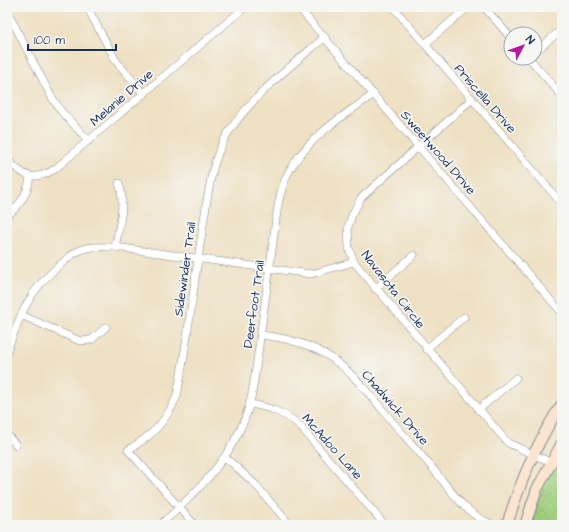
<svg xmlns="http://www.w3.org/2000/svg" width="569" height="532" font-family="'Architects Daughter',sans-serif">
<defs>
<pattern id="park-dots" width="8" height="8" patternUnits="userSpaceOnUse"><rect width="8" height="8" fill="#9fce7c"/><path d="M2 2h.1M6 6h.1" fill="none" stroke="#88b16e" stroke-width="1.8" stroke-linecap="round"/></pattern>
</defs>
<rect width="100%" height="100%" fill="#f6f6f2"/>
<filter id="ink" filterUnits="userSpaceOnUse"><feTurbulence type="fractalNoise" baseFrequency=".025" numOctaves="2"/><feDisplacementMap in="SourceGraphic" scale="8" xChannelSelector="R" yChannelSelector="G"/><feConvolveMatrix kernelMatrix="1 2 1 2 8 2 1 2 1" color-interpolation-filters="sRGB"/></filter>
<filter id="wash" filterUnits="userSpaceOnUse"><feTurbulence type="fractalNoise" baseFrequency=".012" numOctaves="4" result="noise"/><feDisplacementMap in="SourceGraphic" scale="16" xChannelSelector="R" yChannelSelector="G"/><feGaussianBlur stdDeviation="0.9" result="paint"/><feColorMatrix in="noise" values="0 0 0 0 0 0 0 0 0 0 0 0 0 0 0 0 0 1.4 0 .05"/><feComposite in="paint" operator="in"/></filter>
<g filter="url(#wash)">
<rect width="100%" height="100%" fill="#eee0c2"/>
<polygon fill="url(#park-dots)" stroke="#5d7e6d" points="562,449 562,525 531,525 542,489"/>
</g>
<g filter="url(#ink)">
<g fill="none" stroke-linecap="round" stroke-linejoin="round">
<defs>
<g id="minor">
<polyline points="87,7 116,61 144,94"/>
<polyline points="298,7 562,313"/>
<polyline points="393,7 562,204"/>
<polyline points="484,7 511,38"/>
<polyline points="7,11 51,96 61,111 89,141"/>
<polyline points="425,44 468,7"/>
<polyline points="535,52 562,29"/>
<polyline points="529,58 562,96"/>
<polyline points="472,99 361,198 352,215 348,227 349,248 354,262 508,443 550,462"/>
<path d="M7,159C23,177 34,182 55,169L245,7"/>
<path d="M7,215C20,207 28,192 30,177"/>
<path d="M115,247C119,227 126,203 119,183"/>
<polyline points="375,289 414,255"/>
<polyline points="21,315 80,341 91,340 106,327"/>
<path d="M261,335C331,343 348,369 391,420C406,438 423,456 438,475C454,495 469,517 494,525"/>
<polyline points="426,349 464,317"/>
<path d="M7,351C21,313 29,290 61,264C69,257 77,250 87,248C96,246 106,247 115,247L311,274L354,262"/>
<path d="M249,404C269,407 283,412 298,424L385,525"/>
<polyline points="478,410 516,378"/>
<polyline points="7,435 16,445"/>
<polyline points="225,457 254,483 290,525"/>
<path d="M160,525C193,496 226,464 243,423C252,403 254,381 257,361C262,324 267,287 272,250C276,222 277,187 294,163C314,134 345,114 374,94"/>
<path d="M195,525L128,450C153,435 165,423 177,396C188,340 194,282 203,226C208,196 211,159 228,133C253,95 291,66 325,37"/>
</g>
<g id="secondary">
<path d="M507,525C520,482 537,441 562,404"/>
<polyline points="525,525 537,489 562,443"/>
</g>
</defs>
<use href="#minor" stroke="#848890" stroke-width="8"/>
<use href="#secondary" stroke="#848890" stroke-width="12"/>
<use href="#minor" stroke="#fff" stroke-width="7"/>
<use href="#secondary" stroke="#fce5d0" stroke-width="10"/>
</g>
</g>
<g text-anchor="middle" stroke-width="3.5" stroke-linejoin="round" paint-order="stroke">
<g font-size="13" fill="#1b2f5e" stroke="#f6f6f2">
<text transform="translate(121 97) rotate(-41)" y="5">Melanie Drive</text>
<text transform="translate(486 98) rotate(49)" y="5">Priscella Drive</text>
<text transform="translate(439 152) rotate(49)" y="5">Sweetwood Drive</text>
<text transform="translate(184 269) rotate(-82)" y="5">Sidewinder Trail</text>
<text transform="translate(394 289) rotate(52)" y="5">Navasota Circle</text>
<text transform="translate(253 304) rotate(-82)" y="5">Deerfoot Trail</text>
<text transform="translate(396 407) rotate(49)" y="5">Chadwick Drive</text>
<text transform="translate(333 446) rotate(48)" y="5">McAdoo Lane</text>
</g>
</g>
<rect width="569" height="532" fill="none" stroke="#f6f6f2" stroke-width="24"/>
<g transform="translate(523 46) rotate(49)"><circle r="19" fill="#f6f6f2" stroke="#9ea6b7"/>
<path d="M0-3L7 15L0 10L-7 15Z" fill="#b5179e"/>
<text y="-6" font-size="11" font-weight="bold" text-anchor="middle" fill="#1b2f5e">N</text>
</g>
<path d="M28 44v6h88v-6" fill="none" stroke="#1b2f5e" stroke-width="2"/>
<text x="34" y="44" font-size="12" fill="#1b2f5e" stroke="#f6f6f2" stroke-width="3" paint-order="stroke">100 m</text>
</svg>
